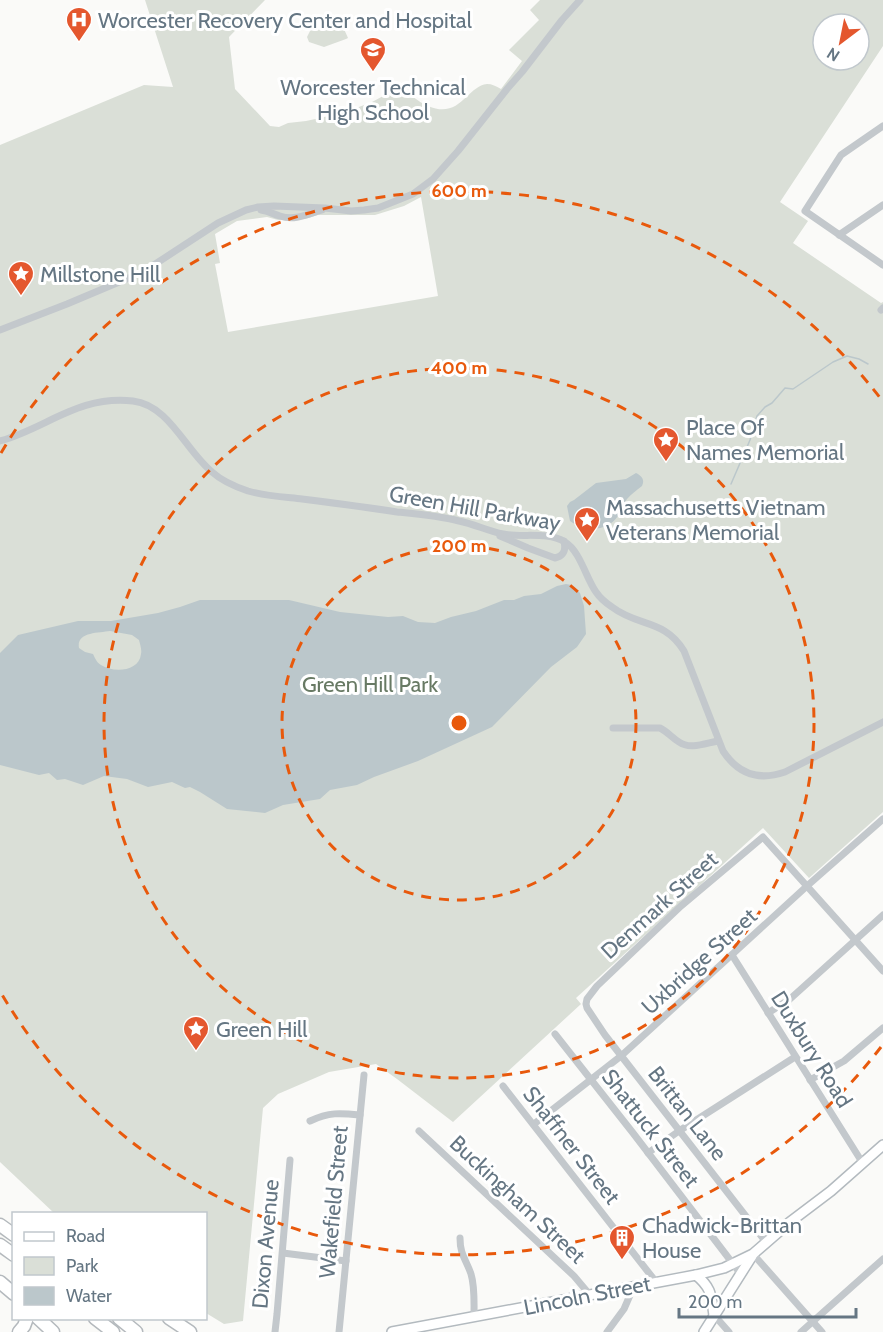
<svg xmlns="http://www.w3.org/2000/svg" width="883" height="1332" font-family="Cabin,sans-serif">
<rect width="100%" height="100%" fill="#fafaf8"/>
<g fill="#dadfd7" fill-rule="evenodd">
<path d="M145,0H265L229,37L235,89L270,126L279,127L288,123L306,121L343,113L372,102L400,87C409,93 418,102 428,106C460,120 467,86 487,84C492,84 496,86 501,89L522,61L509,50L539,20L530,10L540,0H883V46L780,202L808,221L793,243L881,303L883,302V812L809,878L763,828L576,998L581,1004L453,1122L397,1079L376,1064L329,1072L278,1094L263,1108L243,1321L224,1324L206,1313V1214L54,1213L0,1162V145L144,85L173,87ZM823,24H859V60H823ZM421,197L438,296L228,332L215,264L220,263L215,234L237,221L267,217L278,220L305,219L318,215H375L404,206Z"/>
<polygon points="340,20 348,38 346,39 324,47 309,42 307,37 311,29 315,27 326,26"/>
</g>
<g fill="#bbc7cb" fill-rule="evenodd">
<path d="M636,473C642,476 645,480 642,486C637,490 631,494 627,499C623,504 622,511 618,516C607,532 585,532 570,521L567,506L570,502L574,500L596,483L626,479Z"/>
<path d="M566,584L571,585L580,593L584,606L586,634L577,647L551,667L492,727L418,761L374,777L357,785L330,790L320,799L283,805L265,813L227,809L200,792L190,787L185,788L172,782L148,787L127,779L104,776L83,785L65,779L57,780L49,773L39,775L0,765V653L18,635L78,621H111L158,613L180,607L200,600H289L340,612L388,617L403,616L418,622L435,623L451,617L476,611L504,600H514L524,596L541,594L557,586ZM110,631L132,635L139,640C140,644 142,650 141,654C139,672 113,673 101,665C97,663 95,658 93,654L85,652L79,648C76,632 98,633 110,631Z"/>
</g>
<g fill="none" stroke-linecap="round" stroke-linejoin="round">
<polyline stroke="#bbc7cb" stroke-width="1.5" points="731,484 750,440 757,416 765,407 772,403 785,388 793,389 833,362 847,356 859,359 868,364"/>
<defs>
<g id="secondary">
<path d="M696,1275C712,1288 711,1296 714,1315"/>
<polyline points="392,1332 696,1275 724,1268 753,1254 790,1222 831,1191 883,1145"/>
<polyline points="704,1332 752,1256"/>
</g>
<g id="motorway">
<polyline points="0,1225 14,1235"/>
<polyline points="0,1245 14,1255"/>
<polyline points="0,1282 14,1294"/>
<polyline points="38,1318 53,1332"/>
<polyline points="95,1318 113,1332"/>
<polyline points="119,1318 136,1332"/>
<polyline points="169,1318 190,1332"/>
<polyline points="19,1332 24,1326 27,1318"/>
</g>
</defs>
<use href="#secondary" stroke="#b3babf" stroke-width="12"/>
<use href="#motorway" stroke="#b4b9bd" stroke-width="15"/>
<g stroke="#c3c8cc" stroke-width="7">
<polyline points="883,126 841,155 805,211 883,265"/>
<path d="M261,210C268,211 273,214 280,216C295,221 308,214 322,210"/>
<polyline points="839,235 883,205"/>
<polyline points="881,310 883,308"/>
<polyline points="0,330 67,304 143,272 218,223 246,210 258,207 274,206 325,208 351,211 364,210 378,208 413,194 433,179 458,151 507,89 522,72 562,20 580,0"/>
<path d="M0,441C47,428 78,395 133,401C169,405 186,451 212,472C222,481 236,487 248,491C265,496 284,497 302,499C334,503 365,507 397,512C417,514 439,516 459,521C474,524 488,531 503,534C524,538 546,531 565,542C580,551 586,578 596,592C600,598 606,603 612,607C638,627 665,619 684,651L723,751C738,774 759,781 785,772L883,722"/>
<path d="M500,536L528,548L555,558C564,556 566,550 564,541"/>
<path d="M613,728H660C668,732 672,738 679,742C690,750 706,743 718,741"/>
<polyline points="732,955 862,1162"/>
<polyline points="768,1013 790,999 883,915"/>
<polyline points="555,1034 633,1133 740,1273"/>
<polyline points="810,1080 844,1061 883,1028"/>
<polyline points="503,1086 656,1282"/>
<path d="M310,1121C329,1112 340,1113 360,1115"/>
<polyline points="534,1124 621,1056 807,886 883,819"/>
<polyline points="419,1131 574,1276 590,1295"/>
<polyline points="648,1153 679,1131 795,1057"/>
<path d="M460,1238C460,1255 466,1259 471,1274C475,1287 474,1303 474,1317"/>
<polyline points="766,1242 605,1035 587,1008 586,1004 587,999 597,986 681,906 763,837 883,971"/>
<polyline points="283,1253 346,1261"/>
<polyline points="753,1254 822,1332"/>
<polyline points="714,1315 729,1332"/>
<polyline points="275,1332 277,1314 290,1160"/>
<polyline points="339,1332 364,1075"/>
<polyline points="607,1332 624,1309 634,1286"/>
<polyline points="801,1332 883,1259"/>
</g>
<use href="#secondary" stroke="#fff" stroke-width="9"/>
<use href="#motorway" stroke="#fff" stroke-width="12"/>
</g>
<g fill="none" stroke="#e8590c" stroke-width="3" stroke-dasharray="10 8">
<circle cx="459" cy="723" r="177"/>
<circle cx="459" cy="723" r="355"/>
<path d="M881 1047A532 532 0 0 1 1 993M1 453A532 532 0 0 1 881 399"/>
</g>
<defs>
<symbol id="hospital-pin" viewBox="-11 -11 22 30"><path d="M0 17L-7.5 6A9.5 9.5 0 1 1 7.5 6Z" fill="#e4572e" stroke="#fff"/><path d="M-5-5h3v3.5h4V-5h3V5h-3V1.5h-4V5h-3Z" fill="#fff"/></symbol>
<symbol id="school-pin" viewBox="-11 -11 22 30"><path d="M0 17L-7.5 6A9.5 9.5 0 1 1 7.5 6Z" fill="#e4572e" stroke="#fff"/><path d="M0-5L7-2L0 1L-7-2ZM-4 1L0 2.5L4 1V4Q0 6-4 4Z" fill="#fff"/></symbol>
<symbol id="sight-pin" viewBox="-11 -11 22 30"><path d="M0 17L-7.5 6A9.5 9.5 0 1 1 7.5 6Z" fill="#e4572e" stroke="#fff"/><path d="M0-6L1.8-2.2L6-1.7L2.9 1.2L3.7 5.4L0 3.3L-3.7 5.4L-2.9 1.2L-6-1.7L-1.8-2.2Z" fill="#fff"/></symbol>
<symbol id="building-pin" viewBox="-11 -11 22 30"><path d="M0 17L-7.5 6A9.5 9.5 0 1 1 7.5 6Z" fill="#e4572e" stroke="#fff"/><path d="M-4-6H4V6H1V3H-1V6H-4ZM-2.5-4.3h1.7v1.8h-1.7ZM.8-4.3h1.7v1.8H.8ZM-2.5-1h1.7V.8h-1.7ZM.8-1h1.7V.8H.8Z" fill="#fff"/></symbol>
</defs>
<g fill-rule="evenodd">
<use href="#hospital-pin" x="64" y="5" width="30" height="40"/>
<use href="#school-pin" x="358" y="35" width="30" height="40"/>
<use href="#sight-pin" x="6" y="259" width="30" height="40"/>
<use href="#sight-pin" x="651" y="425" width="30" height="40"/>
<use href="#sight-pin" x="572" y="505" width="30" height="40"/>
<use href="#sight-pin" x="181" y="1014" width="30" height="40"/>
<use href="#building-pin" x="607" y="1223" width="30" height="40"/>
</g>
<g text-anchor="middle" stroke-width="6" stroke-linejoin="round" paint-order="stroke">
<g font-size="22" fill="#657683" stroke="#fff" text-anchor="start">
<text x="98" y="28">Worcester Recovery Center and Hospital</text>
<text x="373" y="95" text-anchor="middle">Worcester Technical<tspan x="373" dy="25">High School</tspan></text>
<text x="40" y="282">Millstone Hill</text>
<text x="686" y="435">Place Of<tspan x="686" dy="25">Names Memorial</tspan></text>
<text x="606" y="515">Massachusetts Vietnam<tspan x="606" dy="25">Veterans Memorial</tspan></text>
<text x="216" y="1037">Green Hill</text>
<text x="642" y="1233">Chadwick-Brittan<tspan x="642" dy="25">House</tspan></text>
</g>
<g font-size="22" fill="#657683" stroke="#fff">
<text transform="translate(475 508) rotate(10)" y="8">Green Hill Parkway</text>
<text transform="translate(659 905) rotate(-42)" y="8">Denmark Street</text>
<text transform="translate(699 961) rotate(-42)" y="8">Uxbridge Street</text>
<text transform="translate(812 1049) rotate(58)" y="8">Duxbury Road</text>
<text transform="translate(688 1113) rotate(52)" y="8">Brittan Lane</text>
<text transform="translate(651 1128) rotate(52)" y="8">Shattuck Street</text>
<text transform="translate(572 1145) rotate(52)" y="8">Shaffner Street</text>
<text transform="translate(518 1199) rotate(43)" y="8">Buckingham Street</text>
<text transform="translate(333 1202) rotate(-85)" y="8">Wakefield Street</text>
<text transform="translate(265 1244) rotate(-85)" y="8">Dixon Avenue</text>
<text transform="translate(587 1295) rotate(-11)" y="8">Lincoln Street</text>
</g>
<g font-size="22" fill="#687a64" stroke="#fff">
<text x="370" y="692">Green Hill Park</text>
</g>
</g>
<circle cx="459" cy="723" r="9" fill="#e8590c" stroke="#fff" stroke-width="3"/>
<g font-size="18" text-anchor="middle" font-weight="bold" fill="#e8590c" stroke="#fff" stroke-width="6" stroke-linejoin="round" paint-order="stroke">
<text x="459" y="197">600 m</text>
<text x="459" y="374">400 m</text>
<text x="459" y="552">200 m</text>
</g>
<rect x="12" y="1212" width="195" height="108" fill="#ffffff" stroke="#c1c8cd" stroke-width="1.5"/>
<rect x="24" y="1232" width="30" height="9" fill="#ffffff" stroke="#c1c8cd" stroke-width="1.5"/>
<text x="66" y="1242" font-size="18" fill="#657683">Road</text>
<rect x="24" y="1257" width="30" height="18" fill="#dadfd7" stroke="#c1c8cd" stroke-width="1.5"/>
<text x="66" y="1272" font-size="18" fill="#657683">Park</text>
<rect x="24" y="1287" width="30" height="18" fill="#bbc7cb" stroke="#c1c8cd" stroke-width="1.5"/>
<text x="66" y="1302" font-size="18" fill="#657683">Water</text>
<g transform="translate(841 42) rotate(212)"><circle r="28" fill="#ffffff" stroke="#c1c8cd" stroke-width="1.5"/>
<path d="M0-4.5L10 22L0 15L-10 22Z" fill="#e4572e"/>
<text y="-9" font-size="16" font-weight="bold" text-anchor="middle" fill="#657683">N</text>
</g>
<path d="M679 1308v9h177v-9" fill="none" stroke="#657683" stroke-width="3"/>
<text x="688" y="1308" font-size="18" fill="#657683" stroke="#ffffff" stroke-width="4.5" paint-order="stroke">200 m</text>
</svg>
